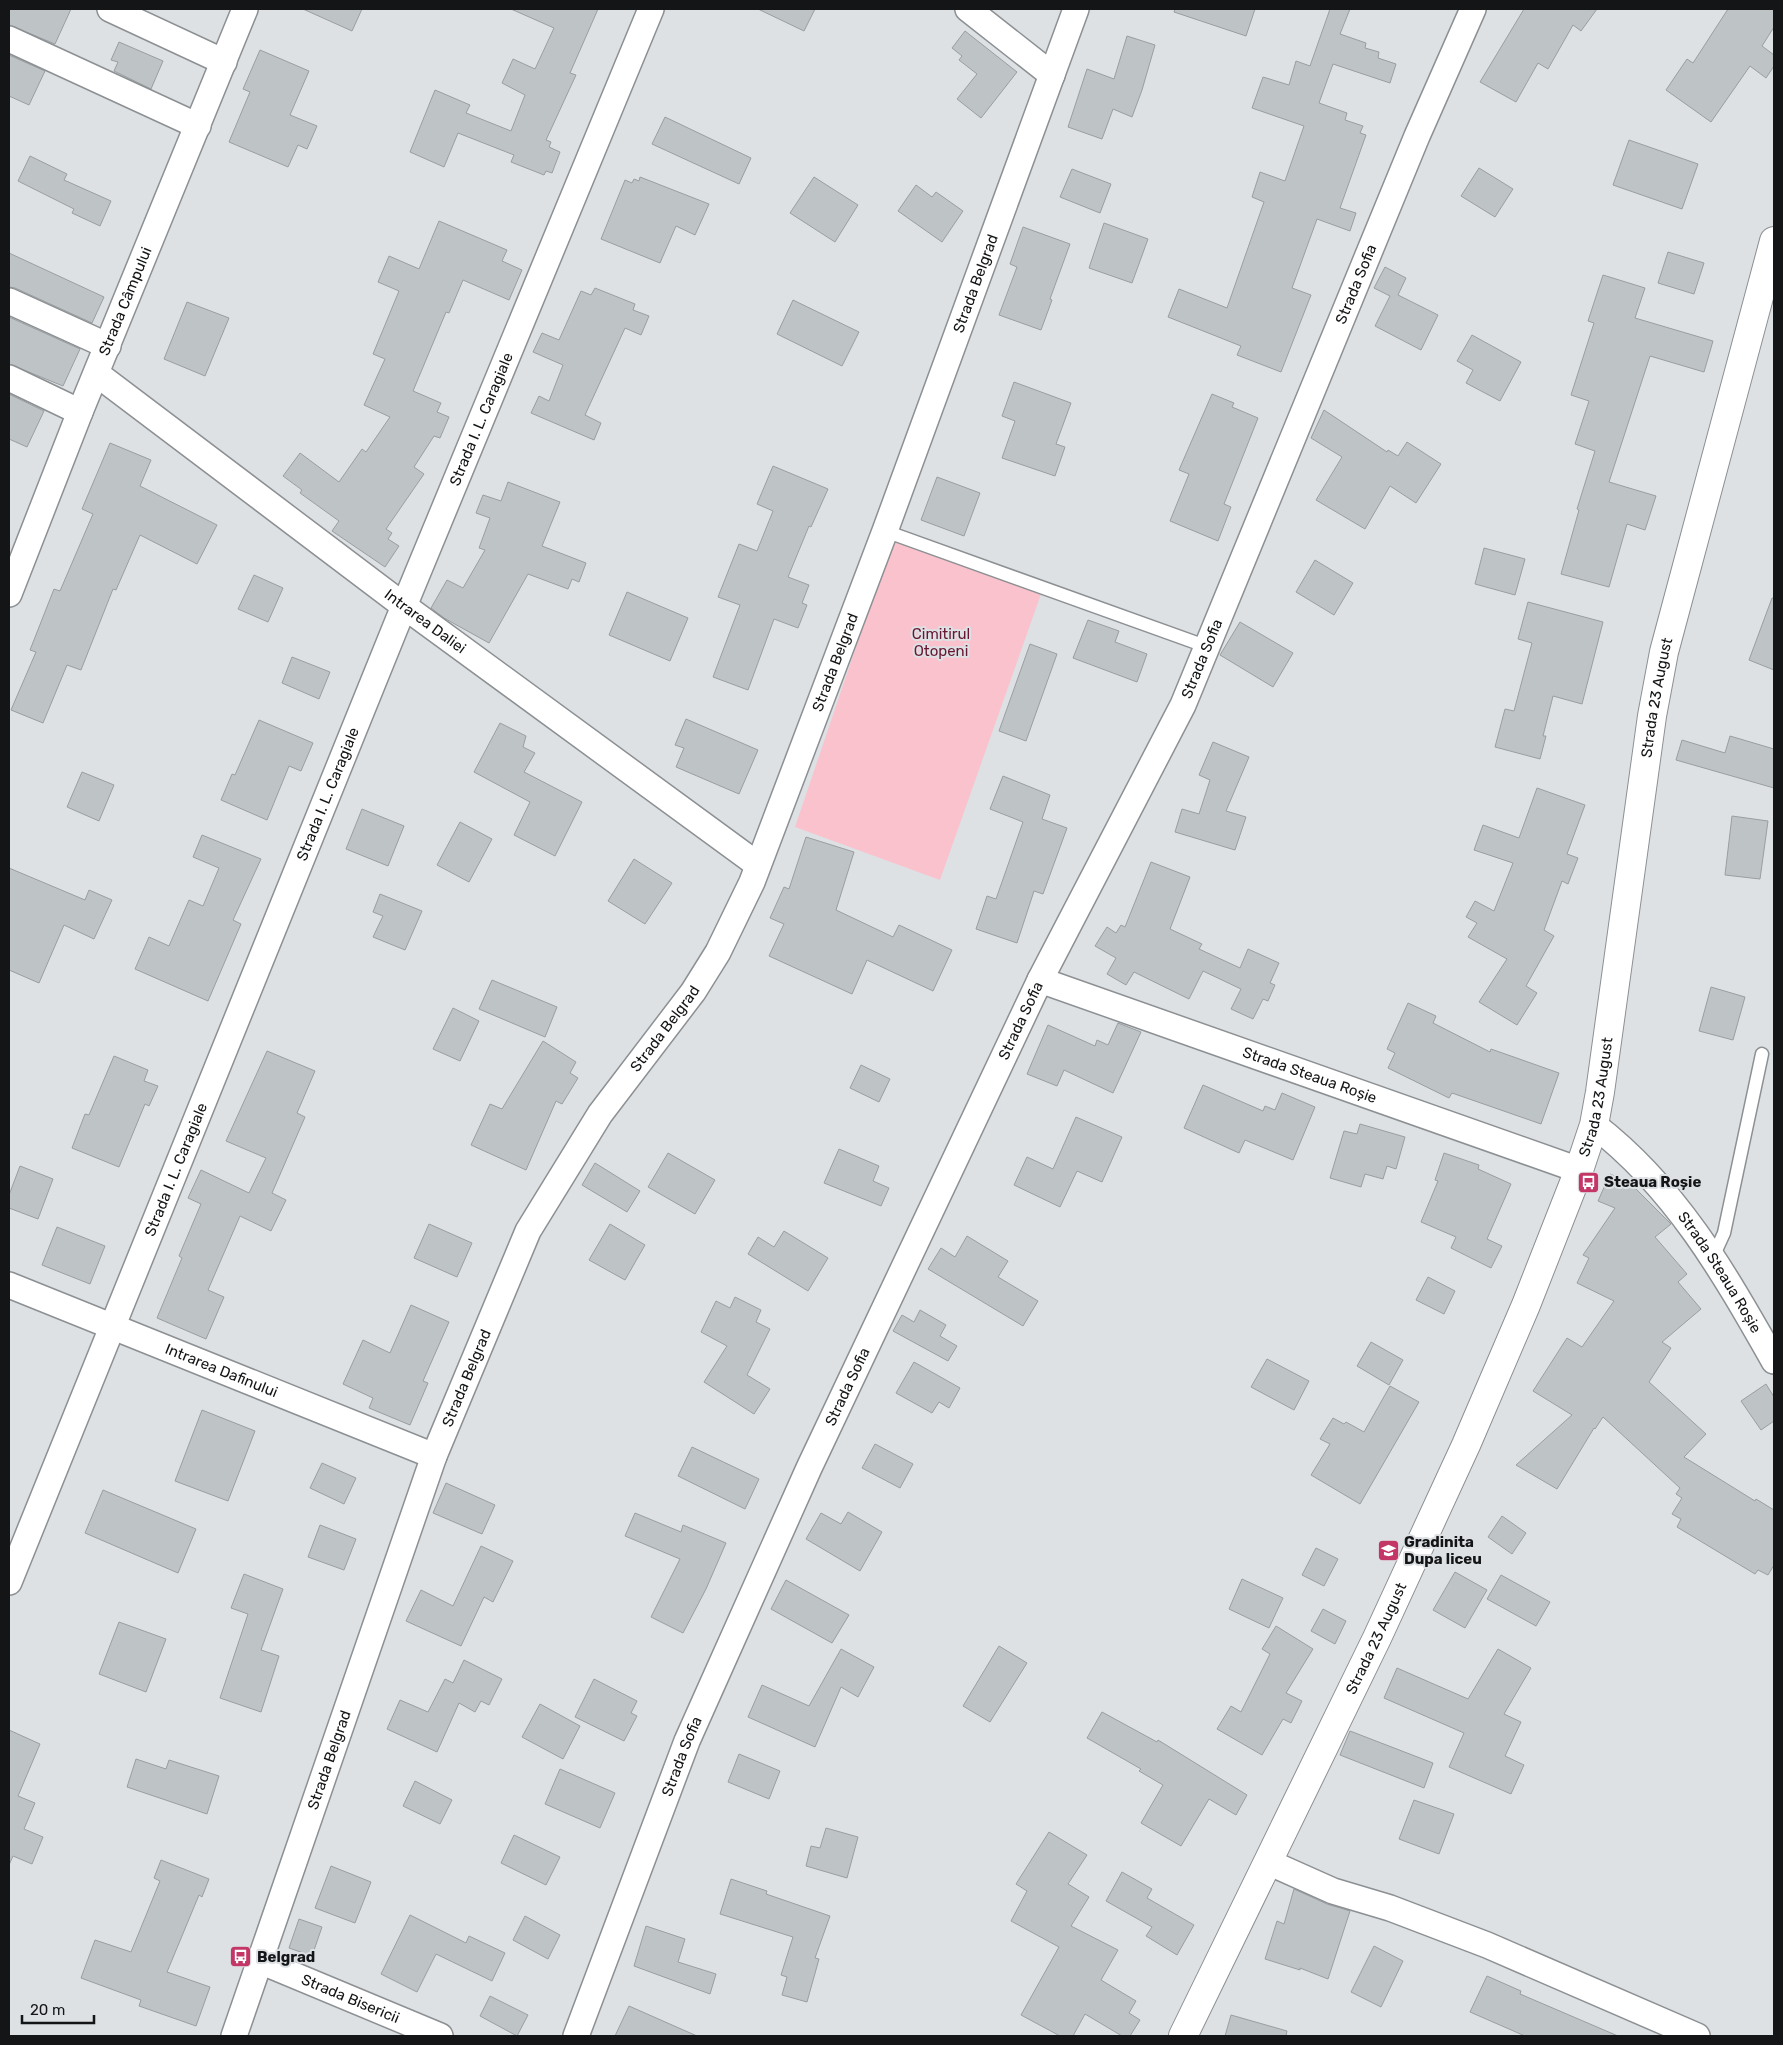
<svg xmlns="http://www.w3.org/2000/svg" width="1783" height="2045" font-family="Rubik,sans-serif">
<rect width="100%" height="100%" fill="#dde1e4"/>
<polygon fill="#f9c2cd" points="892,541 1041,594 940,880 795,827"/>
<g fill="#bec3c5" stroke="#9a9ea1">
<polygon points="9,9 71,9 55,44 9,25"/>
<polygon points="303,9 362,9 352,31"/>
<polygon points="511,9 598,9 570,73 576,75 546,140 551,142 549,147 560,152 552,173 546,171 544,175 511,162 514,155 458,133 444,167 410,152 435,90 470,105 466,113 511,131 525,95 502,83 513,59 535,69 554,28"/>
<polygon points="758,9 815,9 804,31"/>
<polygon points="1175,9 1255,9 1246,36 1174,12"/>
<polygon points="1330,9 1350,9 1340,34 1366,43 1365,48 1379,52 1378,58 1396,64 1390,83 1333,64 1319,103 1347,113 1345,120 1363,126 1360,133 1366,135 1340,208 1356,213 1350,231 1317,219 1292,288 1311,295 1281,372 1237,355 1241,346 1168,317 1179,289 1227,308 1264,202 1252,197 1260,172 1285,181 1304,126 1252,108 1263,77 1289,85 1296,61 1310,66"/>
<polygon points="1524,9 1597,9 1581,31 1573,25 1548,69 1538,63 1516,102 1480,82"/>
<polygon points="1728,9 1774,9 1774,27 1762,46 1774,55 1774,66 1766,78 1750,66 1711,122 1666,90 1687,59 1693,63"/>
<polygon points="965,31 1017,72 981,118 957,99 977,74 959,60 962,56 952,48"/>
<polygon points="1127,36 1155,45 1142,90 1132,117 1113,109 1102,139 1068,127 1087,69 1114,79"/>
<polygon points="119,42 163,61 151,89 114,71 118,62 111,60"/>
<polygon points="260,50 309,71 290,115 317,126 307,149 298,145 288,167 229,142 250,92 243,89"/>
<polygon points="9,55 45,71 29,105 9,96"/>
<polygon points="665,117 751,158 739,184 652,144"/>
<polygon points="1629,140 1698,164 1682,209 1613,185"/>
<polygon points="30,156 67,174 64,180 111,201 100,226 72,213 74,209 18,181"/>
<polygon points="1479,168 1513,189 1495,217 1461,196"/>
<polygon points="1072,169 1111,184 1100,213 1060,197"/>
<polygon points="640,177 709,204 695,235 676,226 660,263 601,239 625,180 632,183 634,179 639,181"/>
<polygon points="814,177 858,205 835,242 790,213"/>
<polygon points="916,185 932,197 936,192 963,211 942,242 898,211"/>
<polygon points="439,221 507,250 502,261 522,270 509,300 463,280 449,313 446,312 413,391 441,403 437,412 449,417 440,438 434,436 414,467 424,474 386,529 392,533 388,539 399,546 385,567 332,531 339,521 300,493 302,490 283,476 300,453 339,482 362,449 366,452 390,417 364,405 385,359 373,354 399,291 378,282 389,256 419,269"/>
<polygon points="1104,223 1148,239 1132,283 1089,268"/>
<polygon points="1023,227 1070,244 1050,299 1052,300 1041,330 999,315 1017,267 1010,264"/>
<polygon points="1668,252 1704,263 1694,294 1658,283"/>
<polygon points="9,253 104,297 92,323 15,288 9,287"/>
<polygon points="1385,267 1406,278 1398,295 1438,315 1421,350 1375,326 1390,296 1374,288"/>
<polygon points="1603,275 1645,288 1635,318 1713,341 1704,372 1650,356 1609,482 1656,496 1645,530 1627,524 1609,587 1561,574 1579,510 1577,509 1595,451 1575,444 1589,401 1571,395 1594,323 1588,321"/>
<polygon points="595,288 635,304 633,310 649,316 641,335 625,328 585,415 601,423 594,440 531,413 539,396 549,401 563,365 533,352 542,333 559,340 581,291 591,295"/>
<polygon points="793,300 859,332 842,366 777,334"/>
<polygon points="187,302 229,318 205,376 164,359"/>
<polygon points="9,317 80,349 63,386 9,364"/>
<polygon points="1472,335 1521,362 1500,401 1466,383 1473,370 1457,361"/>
<polygon points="1014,382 1071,403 1056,444 1065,447 1055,476 1002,458 1015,421 1002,416"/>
<polygon points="9,394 44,411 27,447 9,439"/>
<polygon points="1212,394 1234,403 1232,407 1258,418 1224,504 1231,507 1218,541 1170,521 1189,474 1179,470"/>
<polygon points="1324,410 1387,452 1388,450 1398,456 1407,442 1441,464 1416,503 1390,486 1365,529 1316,500 1342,457 1311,438"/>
<polygon points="110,443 151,460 140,486 217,525 197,564 140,535 116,590 113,589 81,670 67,665 43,723 11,710 36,652 30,650 54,589 60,591 93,514 82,509"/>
<polygon points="773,466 828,489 811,527 809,526 788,577 809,585 802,603 807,605 798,628 774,619 748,690 713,677 740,605 718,597 739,544 757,551 773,511 757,504"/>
<polygon points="937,477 980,493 964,536 921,520"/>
<polygon points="508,482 560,502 542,546 586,563 579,582 572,579 568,589 528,574 489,643 444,618 431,608 447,580 463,588 485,550 479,548 490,518 476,513 483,495 501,501"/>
<polygon points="1484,548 1525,559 1515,595 1475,584"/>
<polygon points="1315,560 1353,583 1334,615 1296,592"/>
<polygon points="254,575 283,588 268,622 238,609"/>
<polygon points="627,592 688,618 670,661 609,635"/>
<polygon points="1772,598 1774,598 1774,670 1749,660"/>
<polygon points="1528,602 1603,622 1582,704 1553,696 1543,736 1546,736 1540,759 1495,747 1505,709 1514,711 1532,643 1518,639"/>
<polygon points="1088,620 1119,631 1115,642 1147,654 1137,682 1073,658"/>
<polygon points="1240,622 1293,653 1273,687 1220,655"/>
<polygon points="1030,644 1057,654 1026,741 999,731"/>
<polygon points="292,657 330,672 319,699 282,683"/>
<polygon points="686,719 758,750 739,794 676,767 684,748 675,745"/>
<polygon points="259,720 313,743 301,771 289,766 267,820 221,800 232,774 235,775"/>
<polygon points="500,723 526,736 523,747 535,753 524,772 582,802 555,856 514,835 530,802 474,772"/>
<polygon points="1730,736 1774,749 1774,788 1676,760 1682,740 1725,753"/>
<polygon points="1213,742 1249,757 1226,811 1246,817 1235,850 1175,832 1182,809 1199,814 1210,780 1199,775"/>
<polygon points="82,772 114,785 99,821 67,807"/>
<polygon points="1003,776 1050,795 1042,819 1067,828 1043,894 1034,891 1017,943 976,929 987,896 996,899 1023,822 990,809"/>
<polygon points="1537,788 1585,805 1567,854 1578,858 1568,884 1562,881 1544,930 1554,936 1526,986 1537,993 1517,1025 1479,1002 1507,959 1468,937 1477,923 1466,917 1475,901 1494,911 1513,863 1474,850 1483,825 1519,838"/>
<polygon points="362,809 404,826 388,866 346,849"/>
<polygon points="1732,816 1768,821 1760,879 1725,875"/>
<polygon points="460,822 492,839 469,882 437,865"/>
<polygon points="202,835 261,859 233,920 241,924 208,1001 135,969 149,937 169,946 189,900 203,906 219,868 193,857"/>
<polygon points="806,837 854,852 836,910 893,937 899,925 952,950 933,991 867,960 852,994 769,956 784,924 770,918 784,887 789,889"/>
<polygon points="634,859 672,883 645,924 608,901"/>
<polygon points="1151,862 1190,877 1170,929 1202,944 1199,949 1240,968 1248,949 1279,963 1270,983 1275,985 1268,1001 1263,999 1253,1019 1231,1009 1241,989 1203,971 1189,999 1134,972 1126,985 1107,974 1116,958 1095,946 1107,927 1116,933 1121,925 1125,927"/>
<polygon points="9,868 85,900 89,890 112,900 94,939 64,925 39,983 9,970"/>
<polygon points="380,894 422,911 405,950 373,937 383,916 373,912"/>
<polygon points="492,980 557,1007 545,1037 479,1009"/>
<polygon points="1711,987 1745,997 1733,1040 1699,1031"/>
<polygon points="1408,1003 1436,1016 1433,1023 1490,1052 1491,1049 1559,1073 1541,1124 1452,1093 1449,1098 1388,1068 1395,1053 1387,1049"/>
<polygon points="453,1008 479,1021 460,1061 433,1049"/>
<polygon points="1118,1023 1141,1032 1113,1093 1064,1070 1057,1086 1027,1074 1048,1025 1095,1046 1097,1040 1108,1045"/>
<polygon points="543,1041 576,1062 570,1073 578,1078 562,1104 556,1101 526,1170 471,1145 490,1104 502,1109"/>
<polygon points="267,1051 315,1071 297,1113 305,1117 272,1193 286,1200 271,1231 240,1216 208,1290 224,1297 206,1339 157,1318 182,1258 179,1256 201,1204 188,1198 201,1170 249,1193 266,1158 226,1141"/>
<polygon points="114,1056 148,1070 144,1081 158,1086 149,1106 145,1104 119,1167 72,1148 85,1114 89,1115"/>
<polygon points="861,1065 890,1079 879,1102 850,1088"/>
<polygon points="1203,1085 1263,1111 1265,1106 1275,1110 1282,1093 1315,1107 1293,1160 1245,1140 1239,1153 1184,1128"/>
<polygon points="1076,1117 1122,1137 1102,1182 1077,1171 1060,1207 1014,1185 1027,1157 1053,1169"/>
<polygon points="1360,1124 1405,1137 1396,1169 1387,1166 1383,1179 1365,1174 1361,1187 1330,1178 1344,1131 1357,1134"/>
<polygon points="839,1149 879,1166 873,1181 889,1188 881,1206 824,1183"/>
<polygon points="668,1153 715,1180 695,1214 648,1187"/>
<polygon points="1444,1153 1479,1165 1478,1169 1511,1184 1487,1239 1502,1246 1491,1268 1451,1248 1456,1237 1421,1222 1438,1181 1435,1180"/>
<polygon points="595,1163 640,1191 627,1212 582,1185"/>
<polygon points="20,1166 53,1179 38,1219 9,1208 9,1195"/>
<polygon points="1610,1174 1629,1182 1671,1224 1655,1237 1687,1274 1678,1282 1701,1309 1662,1342 1671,1348 1649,1382 1706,1434 1684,1457 1755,1501 1756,1499 1774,1510 1774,1565 1768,1575 1758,1570 1755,1574 1677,1527 1681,1519 1672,1514 1682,1498 1676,1494 1680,1488 1603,1417 1595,1429 1594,1428 1557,1489 1516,1465 1572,1415 1533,1391 1567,1338 1582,1347 1614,1301 1577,1283 1589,1258 1583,1255 1615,1208 1598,1201"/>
<polygon points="429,1224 472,1243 457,1277 414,1258"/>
<polygon points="610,1224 645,1245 625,1280 589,1260"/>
<polygon points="57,1227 105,1246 90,1284 42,1265"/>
<polygon points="784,1231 828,1258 808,1291 748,1254 758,1237 774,1247"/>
<polygon points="967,1236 1008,1261 998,1277 1038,1301 1023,1326 928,1269 941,1248 955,1257"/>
<polygon points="1428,1277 1455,1291 1444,1314 1416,1300"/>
<polygon points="735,1297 761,1310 756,1322 770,1329 747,1375 770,1389 754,1414 704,1382 727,1346 701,1332 716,1301 730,1308"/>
<polygon points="411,1305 449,1322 423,1381 428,1383 410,1425 369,1408 373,1398 343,1384 363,1340 390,1353"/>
<polygon points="920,1310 946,1325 940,1336 957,1346 948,1361 893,1331 902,1315 914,1322"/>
<polygon points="1371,1342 1403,1360 1389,1385 1357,1366"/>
<polygon points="1267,1359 1309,1381 1294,1410 1251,1387"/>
<polygon points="914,1362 960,1388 949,1408 939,1402 932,1413 896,1393"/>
<polygon points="1766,1384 1774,1397 1774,1421 1761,1430 1741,1401"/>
<polygon points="1390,1386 1419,1402 1360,1504 1311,1475 1330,1444 1320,1439 1333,1418 1344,1424 1346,1422 1364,1432"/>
<polygon points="202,1410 255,1431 228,1501 175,1481"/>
<polygon points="875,1444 913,1464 900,1488 862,1468"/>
<polygon points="692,1447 759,1479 745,1509 678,1476"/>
<polygon points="322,1463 356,1478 344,1504 310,1488"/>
<polygon points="446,1483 495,1505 482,1534 433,1513"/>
<polygon points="103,1490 196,1529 178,1573 85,1533"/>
<polygon points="848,1512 882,1532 860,1571 806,1539 821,1513 841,1524"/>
<polygon points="635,1513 681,1532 683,1525 726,1543 706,1589 683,1633 651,1617 680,1559 625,1536"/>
<polygon points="1502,1516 1526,1533 1512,1554 1488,1537"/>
<polygon points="320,1525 356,1539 344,1570 308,1557"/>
<polygon points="481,1546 513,1561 493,1602 484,1597 461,1646 406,1621 421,1590 453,1606"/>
<polygon points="1316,1548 1338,1559 1324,1586 1302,1575"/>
<polygon points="1455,1572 1487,1590 1465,1628 1433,1610"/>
<polygon points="244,1574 283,1589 261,1650 279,1656 261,1712 220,1698 248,1614 231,1608"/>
<polygon points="1501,1575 1550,1602 1536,1626 1487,1599"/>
<polygon points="1242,1579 1283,1598 1269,1628 1229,1609"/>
<polygon points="786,1580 849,1615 832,1643 771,1609"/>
<polygon points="1323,1609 1346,1621 1335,1644 1311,1631"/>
<polygon points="119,1622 166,1639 146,1692 99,1674"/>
<polygon points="1276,1626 1313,1649 1286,1693 1302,1701 1291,1723 1283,1719 1262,1755 1217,1729 1231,1706 1241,1712 1270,1654 1262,1649"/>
<polygon points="999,1646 1027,1663 990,1722 963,1706"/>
<polygon points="841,1649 874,1667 858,1697 841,1687 815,1747 748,1717 762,1685 809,1706"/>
<polygon points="1498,1649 1531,1668 1504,1714 1521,1722 1505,1756 1524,1765 1511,1794 1449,1767 1464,1733 1384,1698 1397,1668 1468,1699"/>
<polygon points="464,1660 502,1679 489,1705 481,1701 475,1712 459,1703 437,1752 387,1729 400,1700 428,1712 445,1679 453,1683"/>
<polygon points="594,1679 637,1701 631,1713 637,1716 624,1741 575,1717"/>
<polygon points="540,1704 580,1726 563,1759 522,1737"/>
<polygon points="1102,1712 1157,1742 1158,1740 1247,1795 1236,1815 1209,1799 1181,1846 1141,1823 1163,1785 1139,1771 1141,1769 1087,1738"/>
<polygon points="9,1730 40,1744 18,1796 35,1803 24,1829 43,1837 32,1864 13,1856 9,1865"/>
<polygon points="1350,1731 1433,1763 1424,1788 1340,1755"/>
<polygon points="739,1754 780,1771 769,1799 728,1782"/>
<polygon points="136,1759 166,1769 169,1760 219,1776 207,1814 127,1787"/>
<polygon points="560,1769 615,1793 600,1828 545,1804"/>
<polygon points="415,1781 452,1800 440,1824 403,1806"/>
<polygon points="1414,1800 1454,1814 1439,1854 1399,1839"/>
<polygon points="826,1828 858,1837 847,1878 806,1866 811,1846 820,1848"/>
<polygon points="1049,1832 1087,1855 1068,1884 1089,1897 1071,1926 1118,1950 1101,1980 1136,2001 1129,2013 1140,2020 1130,2036 1122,2036 1085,2014 1073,2036 1060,2036 1021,2015 1059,1947 1011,1921 1027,1891 1016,1884"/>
<polygon points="514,1835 560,1857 546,1885 501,1863"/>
<polygon points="161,1860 209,1879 202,1897 199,1895 167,1972 210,1987 196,2026 139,2006 141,2000 81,1978 95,1940 131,1952 160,1881 154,1878"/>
<polygon points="331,1866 371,1882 355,1923 315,1908"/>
<polygon points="1122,1872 1152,1889 1147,1898 1194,1925 1177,1955 1146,1936 1152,1927 1106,1901"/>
<polygon points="731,1879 767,1891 766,1894 830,1916 815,1958 819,1959 807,2002 782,1995 787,1977 781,1975 793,1937 720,1914"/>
<polygon points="1294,1889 1327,1904 1350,1911 1328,1979 1300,1968 1300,1970 1265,1959 1277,1921 1284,1924"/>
<polygon points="410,1915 466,1943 469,1936 505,1953 492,1981 436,1954 417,1992 381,1974"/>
<polygon points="525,1916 560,1935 548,1959 513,1940"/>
<polygon points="299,1919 322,1927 312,1956 289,1948"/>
<polygon points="646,1926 685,1939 678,1962 716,1974 710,1994 634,1966"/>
<polygon points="1374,1946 1403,1961 1381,2007 1351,1992"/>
<polygon points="1487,1976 1521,1991 1520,1994 1618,2036 1525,2036 1470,2012"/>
<polygon points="490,1996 528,2015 517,2036 480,2016"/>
<polygon points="629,2006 697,2036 615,2036"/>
<polygon points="1231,2015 1287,2031 1286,2036 1225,2036"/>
</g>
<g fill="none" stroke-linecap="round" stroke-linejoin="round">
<defs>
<g id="service">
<polyline points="885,531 1208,647"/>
<polyline points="1713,1257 1724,1233 1728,1214 1762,1054"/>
</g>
<g id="minor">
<polyline points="110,9 224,62"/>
<polyline points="968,9 1052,75"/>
<polyline points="9,39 198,126"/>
<polyline points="9,301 108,346"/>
<path id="s1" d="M97,374L404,606L758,865"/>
<polyline points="9,378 80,412"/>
<path id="s2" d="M9,594L80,412L245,9"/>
<path id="s3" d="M1040,980L1579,1170"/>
<path id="s4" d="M1594,1125C1676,1188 1724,1273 1774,1361"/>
<path id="s5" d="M9,1285L434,1456"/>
<path id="s6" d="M9,1582L404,606L651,9"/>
<polyline points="1268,1862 1333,1891 1390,1908 1487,1945 1697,2036"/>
<path id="s7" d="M260,1961L440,2036"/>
<path id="s8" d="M234,2036L434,1456L528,1231L600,1114L693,992L718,952L752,882L885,531L1076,9"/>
<path id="s9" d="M576,2036L687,1741L809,1468L1040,980L1183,705L1417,136L1473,9"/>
</g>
<g id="secondary">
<path id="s10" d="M1183,2036L1377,1638L1466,1445L1526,1305L1579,1170L1594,1125L1600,1092L1652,716L1664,652L1774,241"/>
</g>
</defs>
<use href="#service" stroke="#8c9093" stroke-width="15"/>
<use href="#minor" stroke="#8c9093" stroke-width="28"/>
<use href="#secondary" stroke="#8c9093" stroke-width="30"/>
<use href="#service" stroke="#fff" stroke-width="12"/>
<use href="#minor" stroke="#fff" stroke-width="25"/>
<use href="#secondary" stroke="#fff" stroke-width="28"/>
</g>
<defs>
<symbol id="bus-square" viewBox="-11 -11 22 22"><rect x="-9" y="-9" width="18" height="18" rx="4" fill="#c33665" stroke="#dde1e4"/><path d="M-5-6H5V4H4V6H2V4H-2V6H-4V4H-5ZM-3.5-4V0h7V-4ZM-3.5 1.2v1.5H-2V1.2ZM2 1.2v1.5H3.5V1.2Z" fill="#fff"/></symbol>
<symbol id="school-square" viewBox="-11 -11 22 22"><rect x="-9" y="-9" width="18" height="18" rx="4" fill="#c33665" stroke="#dde1e4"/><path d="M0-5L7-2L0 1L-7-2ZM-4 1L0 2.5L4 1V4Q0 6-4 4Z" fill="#fff"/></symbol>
</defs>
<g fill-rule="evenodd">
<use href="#bus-square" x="1576" y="1170" width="25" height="25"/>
<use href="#school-square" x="1376" y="1538" width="25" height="25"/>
<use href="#bus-square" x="228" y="1944" width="25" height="25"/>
</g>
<g text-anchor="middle" stroke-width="4" stroke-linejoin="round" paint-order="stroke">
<g font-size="15" fill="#141516" stroke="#dde1e4">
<text dy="5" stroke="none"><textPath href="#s8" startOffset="1912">Strada Belgrad</textPath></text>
<text dy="5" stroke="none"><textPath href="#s9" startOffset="1919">Strada Sofia</textPath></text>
<text dy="5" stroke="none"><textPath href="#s2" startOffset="315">Strada Câmpului</textPath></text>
<text dy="5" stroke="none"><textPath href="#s6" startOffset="1255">Strada I. L. Caragiale</textPath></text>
<text dy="5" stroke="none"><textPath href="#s1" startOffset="411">Intrarea Daliei</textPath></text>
<text dy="5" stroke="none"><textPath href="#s9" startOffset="1514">Strada Sofia</textPath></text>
<text dy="5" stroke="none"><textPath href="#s8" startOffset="1508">Strada Belgrad</textPath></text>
<text dy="5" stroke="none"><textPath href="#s10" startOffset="1432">Strada 23 August</textPath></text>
<text dy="5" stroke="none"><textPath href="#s6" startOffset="850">Strada I. L. Caragiale</textPath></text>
<text dy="5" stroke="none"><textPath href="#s9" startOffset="1109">Strada Sofia</textPath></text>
<text dy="5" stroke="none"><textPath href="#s8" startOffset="1102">Strada Belgrad</textPath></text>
<text dy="5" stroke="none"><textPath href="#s3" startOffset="286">Strada Steaua Roșie</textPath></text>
<text dy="5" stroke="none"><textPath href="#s10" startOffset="1028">Strada 23 August</textPath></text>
<text dy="5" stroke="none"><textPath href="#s6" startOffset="445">Strada I. L. Caragiale</textPath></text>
<text dy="5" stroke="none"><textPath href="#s4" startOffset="195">Strada Steaua Roșie</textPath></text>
<text dy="5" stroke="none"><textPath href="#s5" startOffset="229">Intrarea Dafinului</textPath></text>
<text dy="5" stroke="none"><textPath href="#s8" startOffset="698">Strada Belgrad</textPath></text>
<text dy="5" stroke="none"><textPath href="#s9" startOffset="704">Strada Sofia</textPath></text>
<text dy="5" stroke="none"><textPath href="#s10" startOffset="442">Strada 23 August</textPath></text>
<text dy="5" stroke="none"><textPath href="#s9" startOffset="299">Strada Sofia</textPath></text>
<text dy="5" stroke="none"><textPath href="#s8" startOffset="292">Strada Belgrad</textPath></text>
<text dy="5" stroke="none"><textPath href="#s7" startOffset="98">Strada Bisericii</textPath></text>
</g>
<g font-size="15" fill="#681732" stroke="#dde1e4">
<text x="941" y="639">Cimitirul<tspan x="941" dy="17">Otopeni</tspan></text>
</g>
<g font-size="15" font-weight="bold" fill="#141516" stroke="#dde1e4" text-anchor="start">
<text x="1604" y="1187">Steaua Roșie</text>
<text x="1404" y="1547">Gradinita<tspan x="1404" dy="17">Dupa liceu</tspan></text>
<text x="257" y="1962">Belgrad</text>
</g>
</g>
<rect width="1783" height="2045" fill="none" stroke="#141516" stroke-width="20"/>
<path d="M22 2015v8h72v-8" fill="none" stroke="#141516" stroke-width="2.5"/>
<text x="30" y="2015" font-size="15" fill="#141516" stroke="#dde1e4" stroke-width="4" paint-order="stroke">20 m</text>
</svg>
